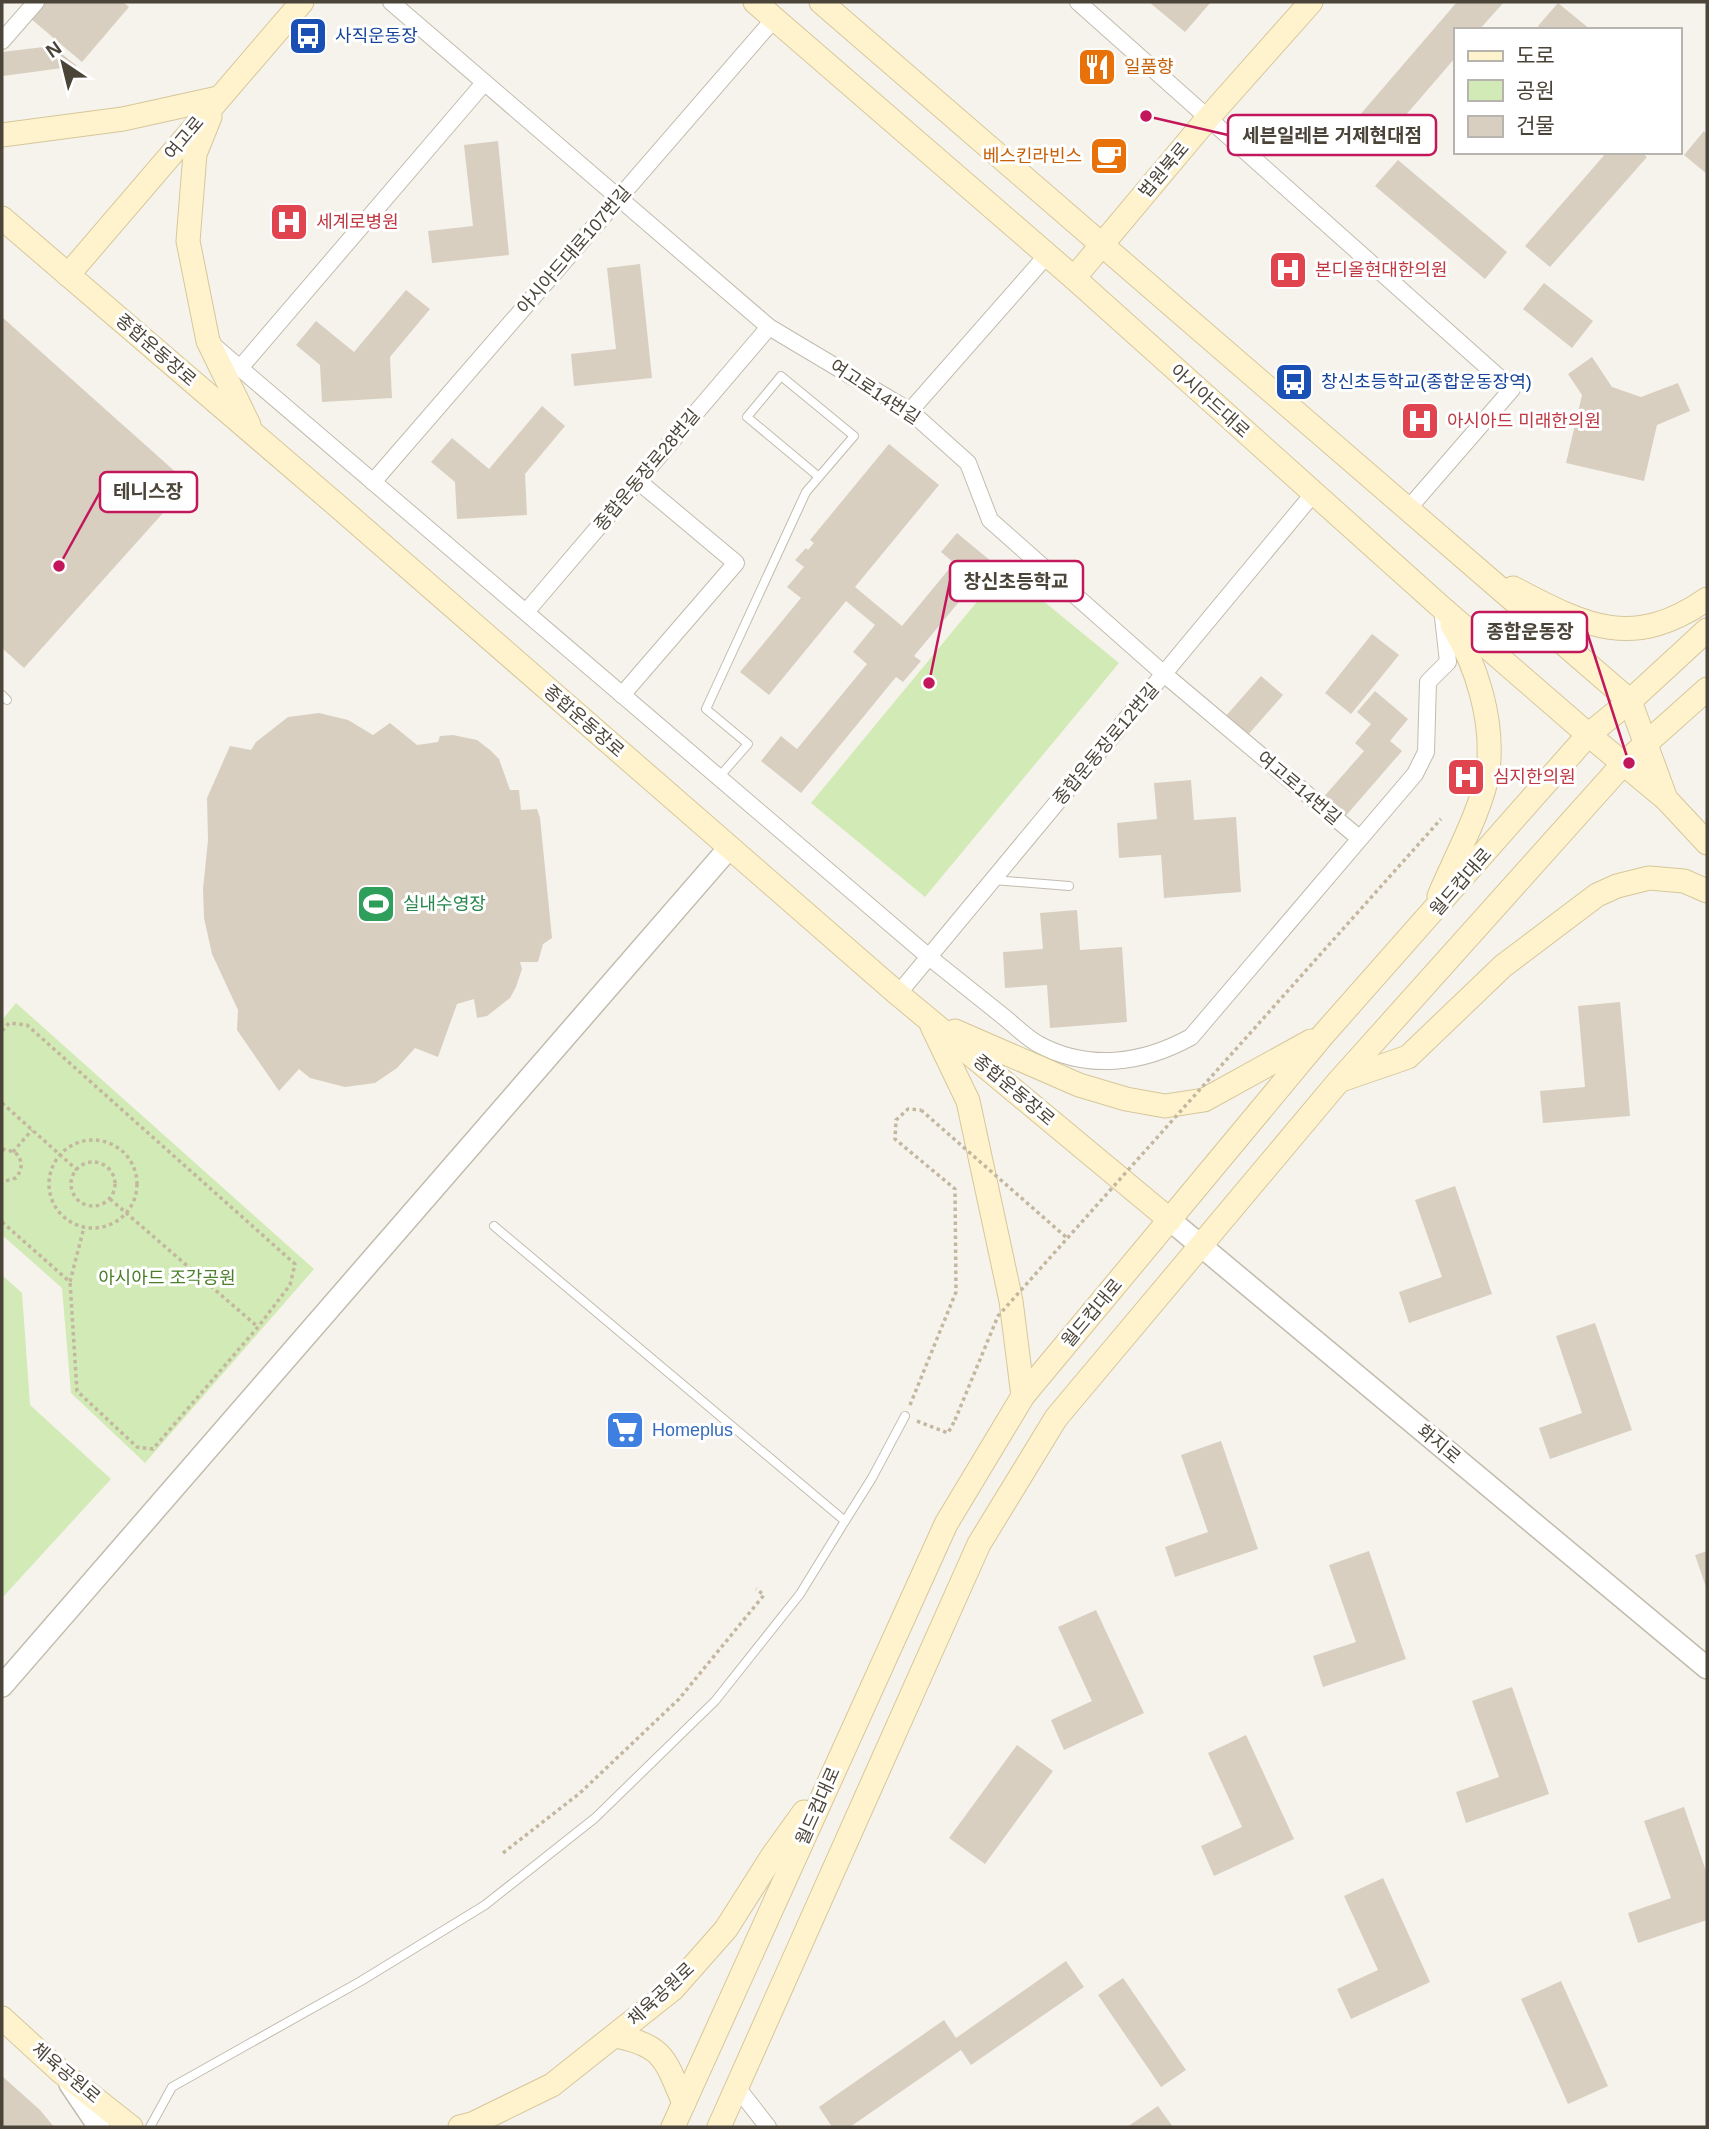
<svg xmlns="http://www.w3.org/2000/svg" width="1709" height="2129" font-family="Helvetica,'Noto Sans KR',sans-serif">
<rect width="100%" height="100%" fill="#f6f3ec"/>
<g fill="#d2eab5">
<polygon points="1004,569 1119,663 925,897 811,803"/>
<polygon points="16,1003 314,1269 145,1463 71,1393 62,1288 2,1235 2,1020"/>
<polygon points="2,1275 22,1293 30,1405 111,1479 2,1598"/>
</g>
<g fill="#d8cfc1">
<polygon points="43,2 123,2 129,7 82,62 30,18"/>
<polygon points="1149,2 1211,2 1185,32"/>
<polygon points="1457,2 1504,2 1479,30 1455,30 1455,58 1386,138 1359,116"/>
<polygon points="1558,3 1591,30 1543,30 1538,26"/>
<polygon points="52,46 77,66 3,76 2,52"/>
<polygon points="1704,131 1707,134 1707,174 1684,155"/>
<polygon points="498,141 509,255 432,263 428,231 473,226 464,145"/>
<polygon points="1607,152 1641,152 1647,157 1550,267 1525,246"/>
<polygon points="1398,160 1507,252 1485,279 1375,186"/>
<polygon points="640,264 652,378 574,386 571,354 616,349 607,268"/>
<polygon points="1544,283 1593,321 1572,348 1523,309"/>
<polygon points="406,290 430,309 390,357 392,398 322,402 320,365 296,345 316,321 354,352"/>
<polygon points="2,317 189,484 24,668 2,648"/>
<polygon points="1592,357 1612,387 1641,397 1678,383 1690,411 1657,425 1644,481 1566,463 1582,395 1568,374"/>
<polygon points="542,406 565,426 525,474 527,515 457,519 455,482 431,462 452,438 489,469"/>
<polygon points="889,444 939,485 855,587 902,626 954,563 941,552 957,533 992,562 914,656 921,661 903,682 896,677 801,793 761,761 781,736 797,749 867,664 853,652 875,625 846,601 769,695 740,672 801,598 787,587 804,567 795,560 806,548 808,550 814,543 810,540"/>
<polygon points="1372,634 1399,655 1351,714 1325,693"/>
<polygon points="1261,676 1283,695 1247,736 1225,717"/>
<polygon points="1375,691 1408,719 1390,741 1402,751 1343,819 1321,800 1364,751 1355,743 1371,724 1357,712"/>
<polygon points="319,713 348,720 373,735 390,723 417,745 438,742 440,736 453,735 477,740 490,750 499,759 510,790 519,790 521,810 537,809 540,818 552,938 543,944 538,962 520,962 522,969 516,987 510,998 487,1016 477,1018 474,999 457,1004 438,1057 415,1048 397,1068 375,1083 345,1087 310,1078 299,1069 279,1091 237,1030 238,1010 212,954 204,918 203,889 208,840 207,798 230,746 251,750 256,742 288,717"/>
<polygon points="1191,780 1194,820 1236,817 1241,892 1164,898 1161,855 1119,858 1117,823 1157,819 1154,783"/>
<polygon points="1077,910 1080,950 1122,947 1127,1022 1050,1028 1047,985 1005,988 1003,952 1043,949 1040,913"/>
<polygon points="1620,1002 1630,1116 1543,1123 1540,1091 1585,1087 1578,1006"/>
<polygon points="1455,1186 1492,1294 1409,1323 1399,1292 1442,1277 1415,1200"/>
<polygon points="1595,1323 1632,1430 1550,1459 1539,1428 1582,1413 1556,1336"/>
<polygon points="1221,1441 1258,1549 1175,1577 1165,1547 1208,1532 1181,1455"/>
<polygon points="1369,1551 1406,1659 1323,1687 1313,1656 1356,1642 1329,1565"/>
<polygon points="1707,1551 1707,1590 1695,1555"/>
<polygon points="1096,1610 1144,1713 1064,1750 1051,1720 1092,1701 1058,1627"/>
<polygon points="1512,1687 1549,1794 1466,1823 1456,1792 1499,1777 1472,1701"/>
<polygon points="1246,1735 1294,1839 1214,1876 1201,1846 1242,1827 1208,1753"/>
<polygon points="1017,1745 1053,1771 985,1864 949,1838"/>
<polygon points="1684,1807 1707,1874 1707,1920 1638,1943 1628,1913 1671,1898 1644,1821"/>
<polygon points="1383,1878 1430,1982 1351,2019 1337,1989 1378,1970 1344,1896"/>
<polygon points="1066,1961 1084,1987 971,2065 961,2050 850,2127 832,2127 819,2107 944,2020 956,2038"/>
<polygon points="1123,1978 1186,2070 1161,2087 1098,1995"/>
<polygon points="1561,1981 1608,2086 1568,2104 1521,1999"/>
<polygon points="2,2076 40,2110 54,2127 2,2127"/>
<polygon points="1158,2106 1173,2127 1127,2127"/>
</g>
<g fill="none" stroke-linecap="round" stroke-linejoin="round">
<defs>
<g id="service">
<polyline points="2,695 7,700"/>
<polyline points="719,777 748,744 706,709 806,492 854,436 781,376 747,417 819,477"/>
<polyline points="993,880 1069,886"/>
<polyline points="845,1521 872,1478 905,1416"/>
<polyline points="150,2127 172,2087 361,1981 485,1905 595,1818 715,1701 800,1594 845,1521 494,1226"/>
</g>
<g id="minor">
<polyline points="391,2 769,327 910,411 968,463 990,520 1164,674 1359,838"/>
<polyline points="1078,2 1512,389 1408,509"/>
<polyline points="2,41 36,2"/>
<path d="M213,345L929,957C954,977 979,997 1004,1017C1015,1026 1026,1037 1038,1044C1088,1071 1142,1064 1191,1037L1415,774L1426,752L1428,682L1448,662L1443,617"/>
<polyline points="240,368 484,83"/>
<polyline points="910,411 1047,255"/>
<polyline points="373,482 774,19"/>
<polyline points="526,612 769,327"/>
<polyline points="622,695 736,563 638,481"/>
<polyline points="898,994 1313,494"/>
<polyline points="736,2086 768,2127"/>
</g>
<g id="tertiary">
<polyline points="1170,1220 1707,1668"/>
<polyline points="2,1686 729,848"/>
<polyline points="70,2084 99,2127"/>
</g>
<g id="secondary">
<polyline points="755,2 1074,278 1441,607 1584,731 1666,799 1707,843"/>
<polyline points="821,2 1630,701 1666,799"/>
<polyline points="210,117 195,154 188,241 208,341 249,425"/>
<polyline points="2,135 123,119 218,98"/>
<polyline points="2,218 340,508 898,994 1170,1220"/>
<polyline points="68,275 302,2"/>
<polyline points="1074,278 1208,118 1311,2"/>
<path d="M1513,588C1586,626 1632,651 1707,599"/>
<path d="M1439,896C1453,862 1484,805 1488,770C1494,722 1477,665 1452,625"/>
<polyline points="932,1026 968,1101 1011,1301 1023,1396"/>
<polyline points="955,1031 1079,1085 1126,1099 1165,1106 1204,1100 1311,1041"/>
<polyline points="1341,1080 1408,1057 1503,966 1597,895 1617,886 1649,878 1684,881 1707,891"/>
<polyline points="2,2018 60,2071 131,2127"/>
<path d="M616,2036C665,2046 665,2060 684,2103"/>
<polyline points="460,2127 472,2124 552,2085 673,1989 726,1929 773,1855 804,1812"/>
<polyline points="673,2127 946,1524 1023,1396 1323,1035 1588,735 1630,701 1707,630"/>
<polyline points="719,2127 979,1544 1056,1418 1338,1082 1623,764 1707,689"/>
</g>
</defs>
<use href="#service" stroke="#c2bbae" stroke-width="10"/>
<use href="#minor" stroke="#c2bbae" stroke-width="18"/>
<use href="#tertiary" stroke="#c2bbae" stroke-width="24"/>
<use href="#secondary" stroke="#d6c79b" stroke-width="25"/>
<g stroke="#c4b79f" stroke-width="3.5" stroke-dasharray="3.5 3.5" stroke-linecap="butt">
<polyline points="2,1031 9,1023 27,1025 295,1264 290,1285 258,1327 153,1449 137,1447 77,1391 70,1282"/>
<polyline points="2,1103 77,1170"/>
<circle cx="93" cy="1184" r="44"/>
<path d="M2,1149L15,1152C23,1161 23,1168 16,1178L2,1182"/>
<polyline points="13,1152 32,1130"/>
<circle cx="93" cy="1184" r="22"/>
<polyline points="110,1199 258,1327"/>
<polyline points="2,1222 70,1282 84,1227"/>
<polyline points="910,1405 956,1292 955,1189 895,1139 896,1120 908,1109 921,1110"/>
<polyline points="917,1421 948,1433 955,1420"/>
<polyline points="503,1853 580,1793 679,1699 764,1595 756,1589"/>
</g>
<use href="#service" stroke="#fff" stroke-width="8"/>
<use href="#minor" stroke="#fff" stroke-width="16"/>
<use href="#tertiary" stroke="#fff" stroke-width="21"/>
<use href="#secondary" stroke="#fff3cd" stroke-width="23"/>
<g stroke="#c4b79f" stroke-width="3.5" stroke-dasharray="3.5 3.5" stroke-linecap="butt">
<polyline points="921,1110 1067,1238"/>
<polyline points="955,1420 998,1316 1441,819"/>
</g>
</g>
<defs>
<symbol id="bus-square" viewBox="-11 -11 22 22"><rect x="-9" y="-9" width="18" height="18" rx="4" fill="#1a4fb4" stroke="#fff"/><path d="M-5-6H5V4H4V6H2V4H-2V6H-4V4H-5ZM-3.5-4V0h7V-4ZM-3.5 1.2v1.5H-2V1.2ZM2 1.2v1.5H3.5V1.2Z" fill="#fff"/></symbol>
<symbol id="restaurant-square" viewBox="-11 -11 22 22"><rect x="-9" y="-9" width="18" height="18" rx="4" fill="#e8710a" stroke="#fff"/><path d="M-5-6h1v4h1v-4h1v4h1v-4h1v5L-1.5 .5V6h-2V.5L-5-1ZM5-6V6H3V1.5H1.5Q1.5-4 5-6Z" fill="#fff"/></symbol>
<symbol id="cafe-square" viewBox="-11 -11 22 22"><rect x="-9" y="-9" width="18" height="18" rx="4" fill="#e8710a" stroke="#fff"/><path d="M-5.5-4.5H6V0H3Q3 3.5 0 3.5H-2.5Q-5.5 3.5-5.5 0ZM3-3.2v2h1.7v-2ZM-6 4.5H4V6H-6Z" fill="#fff"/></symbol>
<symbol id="hospital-square" viewBox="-11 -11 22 22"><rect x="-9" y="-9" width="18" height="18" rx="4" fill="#e0444e" stroke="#fff"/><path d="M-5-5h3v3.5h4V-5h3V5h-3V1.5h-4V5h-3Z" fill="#fff"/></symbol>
<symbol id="stadium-square" viewBox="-11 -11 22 22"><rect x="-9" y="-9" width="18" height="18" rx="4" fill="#2e9e5b" stroke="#fff"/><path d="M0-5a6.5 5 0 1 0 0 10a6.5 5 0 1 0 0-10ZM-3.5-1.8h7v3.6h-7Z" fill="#fff"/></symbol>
<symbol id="supermarket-square" viewBox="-11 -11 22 22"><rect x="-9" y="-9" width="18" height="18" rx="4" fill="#3f7fe0" stroke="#fff"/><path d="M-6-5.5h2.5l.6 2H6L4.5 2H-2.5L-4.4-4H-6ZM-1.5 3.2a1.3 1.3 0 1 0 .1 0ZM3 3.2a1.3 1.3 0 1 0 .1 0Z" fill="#fff"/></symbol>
</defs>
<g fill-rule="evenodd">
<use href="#bus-square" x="286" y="14" width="44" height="44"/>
<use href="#restaurant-square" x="1075" y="45" width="44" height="44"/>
<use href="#cafe-square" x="1087" y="134" width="44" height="44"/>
<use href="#hospital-square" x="267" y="200" width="44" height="44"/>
<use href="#hospital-square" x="1266" y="248" width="44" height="44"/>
<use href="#bus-square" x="1272" y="360" width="44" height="44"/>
<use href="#hospital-square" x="1398" y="399" width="44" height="44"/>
<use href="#hospital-square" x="1444" y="755" width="44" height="44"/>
<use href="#stadium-square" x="354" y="882" width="44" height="44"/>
<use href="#supermarket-square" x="603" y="1408" width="44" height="44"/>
</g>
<g text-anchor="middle" stroke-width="6" stroke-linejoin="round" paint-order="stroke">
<g font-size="18" fill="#164399" stroke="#fff" text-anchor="start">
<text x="335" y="42">사직운동장</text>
<text x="1321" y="388">창신초등학교(종합운동장역)</text>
</g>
<g font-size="18" fill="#c56008" stroke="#fff" text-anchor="start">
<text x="1124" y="73">일품향</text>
<text x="1082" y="162" text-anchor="end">베스킨라빈스</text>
</g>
<g font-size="18" fill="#4b4439" stroke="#fff">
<text transform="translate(184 138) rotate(-50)" y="6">여고로</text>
<text transform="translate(1164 170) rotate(-50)" y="6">법원북로</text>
<text transform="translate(574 250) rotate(-49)" y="6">아시아드대로107번길</text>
<text transform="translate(156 350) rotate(41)" y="6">종합운동장로</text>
<text transform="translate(875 392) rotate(33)" y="6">여고로14번길</text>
<text transform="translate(1210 401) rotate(42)" y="6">아시아드대로</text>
<text transform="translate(647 470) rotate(-50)" y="6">종합운동장로28번길</text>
<text transform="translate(584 721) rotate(41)" y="6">종합운동장로</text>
<text transform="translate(1106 744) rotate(-50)" y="6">종합운동장로12번길</text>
<text transform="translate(1299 788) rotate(40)" y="6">여고로14번길</text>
<text transform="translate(1461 882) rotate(-49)" y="6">월드컵대로</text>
<text transform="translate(1014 1090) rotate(40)" y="6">종합운동장로</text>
<text transform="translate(1092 1313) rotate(-50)" y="6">월드컵대로</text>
<text transform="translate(1439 1444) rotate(40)" y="6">화지로</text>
<text transform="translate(818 1806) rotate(-66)" y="6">월드컵대로</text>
<text transform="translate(661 1994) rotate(-43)" y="6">체육공원로</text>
<text transform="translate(66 2073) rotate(40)" y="6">체육공원로</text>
</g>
<g font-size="18" fill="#be3a42" stroke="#fff" text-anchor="start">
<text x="316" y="228">세계로병원</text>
<text x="1315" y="276">본디올현대한의원</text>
<text x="1447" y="427">아시아드 미래한의원</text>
<text x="1493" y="783">심지한의원</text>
</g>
<g font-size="18" fill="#27864d" stroke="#fff" text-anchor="start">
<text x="403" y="910">실내수영장</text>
</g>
<g font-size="18" fill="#4a7f2a" stroke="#fff">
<text x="167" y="1284">아시아드 조각공원</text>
</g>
<g font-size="18" fill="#366cbe" stroke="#fff" text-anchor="start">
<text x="652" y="1436">Homeplus</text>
</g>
</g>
<path fill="none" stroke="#c2185b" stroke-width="2.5" d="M1146 116L1228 135M59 566L100 492M929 683L950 581M1629 763L1587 632"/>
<g fill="#c2185b" stroke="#fff" stroke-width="2.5">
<circle cx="1146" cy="116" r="7"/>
<circle cx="59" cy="566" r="7"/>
<circle cx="929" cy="683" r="7"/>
<circle cx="1629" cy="763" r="7"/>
</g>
<g fill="#fff" stroke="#c2185b" stroke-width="2.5">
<rect x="1228" y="115" width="208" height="40" rx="7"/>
<rect x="100" y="472" width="97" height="40" rx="7"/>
<rect x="950" y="561" width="133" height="40" rx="7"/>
<rect x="1472" y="612" width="115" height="40" rx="7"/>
</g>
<g font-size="19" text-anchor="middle" font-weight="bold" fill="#4b4439">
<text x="1332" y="142">세븐일레븐 거제현대점</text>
<text x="148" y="498">테니스장</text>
<text x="1016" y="588">창신초등학교</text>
<text x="1530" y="638">종합운동장</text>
</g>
<rect width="1709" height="2129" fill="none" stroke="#4b4439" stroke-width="7"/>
<rect x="1454" y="28" width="228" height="126" fill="#ffffff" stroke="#b7b4b0" stroke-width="2"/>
<rect x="1468" y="51" width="35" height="10" fill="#fff3cd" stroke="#b7b4b0" stroke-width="2"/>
<text x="1516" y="63" font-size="21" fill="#4b4439">도로</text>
<rect x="1468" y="80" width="35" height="21" fill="#d2eab5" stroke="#b7b4b0" stroke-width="2"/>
<text x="1516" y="98" font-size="21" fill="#4b4439">공원</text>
<rect x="1468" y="116" width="35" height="21" fill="#d8cfc1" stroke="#b7b4b0" stroke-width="2"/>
<text x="1516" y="133" font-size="21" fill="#4b4439">건물</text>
<g transform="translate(63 63) rotate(325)" stroke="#ffffff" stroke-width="5" paint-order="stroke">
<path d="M0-5L12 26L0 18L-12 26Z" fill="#4b4439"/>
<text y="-10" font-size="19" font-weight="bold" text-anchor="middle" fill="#4b4439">N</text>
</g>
</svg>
